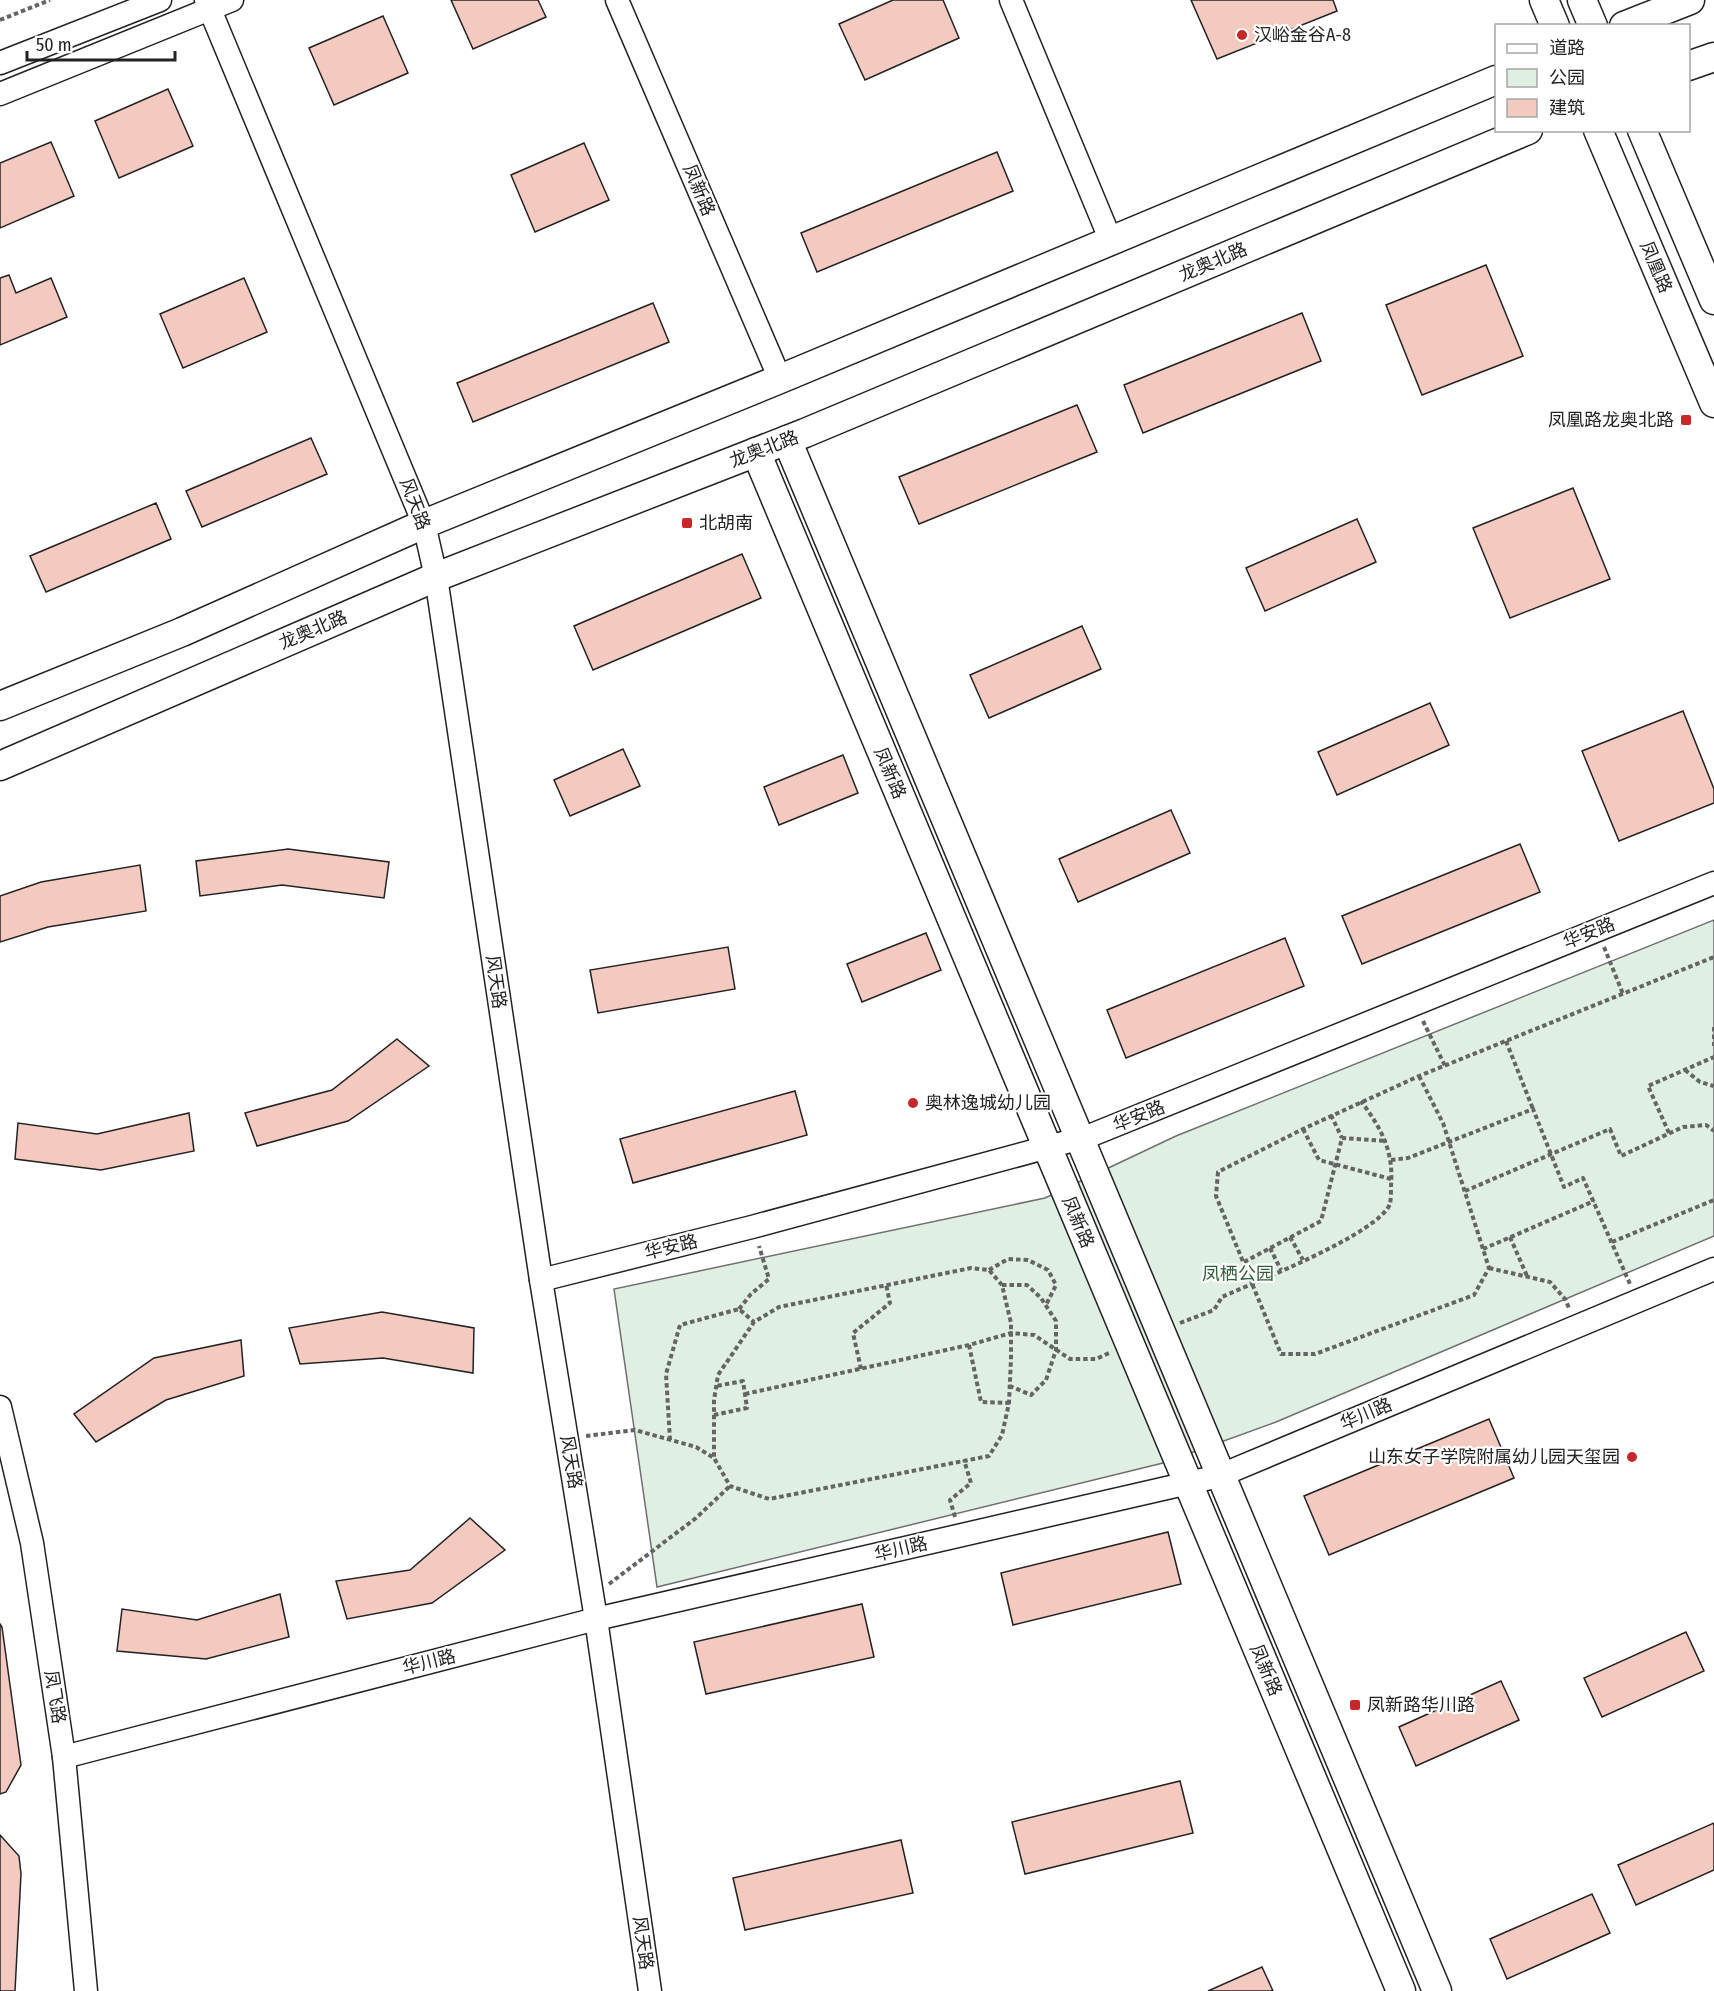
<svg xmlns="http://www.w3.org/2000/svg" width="1714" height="1991" font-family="'Fira Sans Condensed','Noto Sans SC',sans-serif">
<rect width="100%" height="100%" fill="#fff"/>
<polygon fill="#e0efe3" stroke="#6f6f6f" stroke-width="1.5" points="1714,920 1714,1236 1276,1422 1163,1463 657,1587 614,1289 1045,1198 1176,1136"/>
<g fill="#f3c9c0" stroke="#222" stroke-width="1.5">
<polygon points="451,0 538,0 546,17 473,49"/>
<polygon points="893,0 943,0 959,38 865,80 839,24"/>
<polygon points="1191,0 1333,0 1337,11 1217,59"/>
<polygon points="383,16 408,73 334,105 309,48"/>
<polygon points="168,89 193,146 119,178 95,121"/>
<polygon points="51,142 74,196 0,228 0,163"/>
<polygon points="584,143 609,200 535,232 511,175"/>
<polygon points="997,152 1013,191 817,272 801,233"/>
<polygon points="1486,265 1523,356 1422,395 1386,305"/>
<polygon points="9,275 16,293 51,278 67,317 0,345 0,278"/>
<polygon points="244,278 267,332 183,368 160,314"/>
<polygon points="653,303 669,342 473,422 457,383"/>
<polygon points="1302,313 1321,361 1143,433 1124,385"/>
<polygon points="1077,405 1097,452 919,524 899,477"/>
<polygon points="311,438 327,474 202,527 186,491"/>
<polygon points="1573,488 1610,579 1510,618 1473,528"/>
<polygon points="156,503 171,539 46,592 30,556"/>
<polygon points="1357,519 1376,562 1265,611 1246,568"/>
<polygon points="742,554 761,598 593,670 574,626"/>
<polygon points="1082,626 1101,669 989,718 970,675"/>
<polygon points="1430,703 1449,745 1337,795 1318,752"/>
<polygon points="1683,711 1714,789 1714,803 1619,841 1582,751"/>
<polygon points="623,749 640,786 570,816 554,780"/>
<polygon points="843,755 858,793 779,825 764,787"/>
<polygon points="1171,810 1190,853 1078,902 1059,859"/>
<polygon points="1520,844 1540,892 1362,964 1342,916"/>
<polygon points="288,849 389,862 384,898 282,885 200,896 196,861"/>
<polygon points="140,865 146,911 48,927 0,942 0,896 41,882"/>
<polygon points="926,933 941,970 862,1002 847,964"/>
<polygon points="1285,938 1304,986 1126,1058 1107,1010"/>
<polygon points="728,947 735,989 598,1013 590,970"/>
<polygon points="397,1039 429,1066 348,1121 257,1146 245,1113 332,1090"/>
<polygon points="795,1091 807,1135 633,1183 620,1139"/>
<polygon points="189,1113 194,1151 101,1170 15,1159 18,1123 97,1134"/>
<polygon points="382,1312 474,1328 473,1373 383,1358 300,1364 289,1328"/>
<polygon points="241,1340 244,1376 166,1400 96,1442 74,1414 154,1358"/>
<polygon points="1489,1419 1514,1478 1329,1555 1304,1496"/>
<polygon points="470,1518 505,1550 432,1603 347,1619 336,1581 410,1570"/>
<polygon points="1168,1532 1181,1584 1013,1625 1001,1573"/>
<polygon points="280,1594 289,1637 206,1659 117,1651 122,1609 197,1620"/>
<polygon points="862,1604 874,1657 706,1694 694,1642"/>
<polygon points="0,1624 2,1627 21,1765 6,1792 0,1794"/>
<polygon points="1686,1632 1704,1671 1602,1717 1584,1678"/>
<polygon points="1501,1681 1519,1720 1416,1766 1399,1727"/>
<polygon points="1180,1781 1193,1833 1025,1874 1012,1822"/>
<polygon points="1714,1823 1714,1870 1636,1905 1618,1865"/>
<polygon points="0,1835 19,1856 21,1874 15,1991 0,1991"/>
<polygon points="901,1840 913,1893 745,1930 733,1878"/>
<polygon points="1592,1894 1610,1933 1507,1979 1490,1939"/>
<polygon points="1262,1967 1273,1991 1208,1991"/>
</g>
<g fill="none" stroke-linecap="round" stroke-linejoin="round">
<defs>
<g id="minor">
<polyline points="206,0 424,524 436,577 541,1280 596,1619 650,1991"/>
<polyline points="617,0 780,379"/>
<polyline points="1011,0 1111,241"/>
<polyline points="0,63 160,0"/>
<polyline points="0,94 232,0"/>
<polyline points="541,1280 752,1227 1089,1136 1714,883"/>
<polyline points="0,1407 32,1543 64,1757 86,1991"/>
<polyline points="64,1757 596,1619 1219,1476 1714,1269"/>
</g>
<g id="major">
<polyline points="1544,0 1555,26"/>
<polyline points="1582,0 1593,26"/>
<polyline points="1624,26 1690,0"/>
<polyline points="1688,66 1714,57"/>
<polyline points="1598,130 1714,403"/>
<polyline points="1642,130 1714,300"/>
<polyline points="787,440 1437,1991"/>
<polyline points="756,452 1401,1991"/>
<polyline points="0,706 182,632 424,524 780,379 1496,80"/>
<polyline points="0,766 436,577 805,433 1528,130"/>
</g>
</defs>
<use href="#minor" stroke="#222" stroke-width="25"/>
<use href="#major" stroke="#222" stroke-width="31"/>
<g stroke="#646464" stroke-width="4" stroke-dasharray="4.5 3" stroke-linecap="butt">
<polyline points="0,20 50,0"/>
<polyline points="1604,947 1623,994"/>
<polyline points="1423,1021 1445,1066"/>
<polyline points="1714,1027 1714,1046"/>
<polyline points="1506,1041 1533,1109"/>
<polyline points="1685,1070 1700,1082 1714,1086"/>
<polyline points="1419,1076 1443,1123 1489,1268 1474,1295 1315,1354 1281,1354 1216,1196 1218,1172 1303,1129 1419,1076 1714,957"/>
<polyline points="1331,1115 1342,1138"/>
<polyline points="1303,1129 1319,1160 1391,1179"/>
<polyline points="1669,1133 1648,1086 1714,1057"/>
<polyline points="1391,1160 1408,1158 1533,1109 1564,1187 1583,1178 1630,1284"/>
<polyline points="1465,1191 1610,1129 1621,1156 1683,1127 1706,1125 1714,1131"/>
<polyline points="1290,1237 1303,1260"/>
<polyline points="1510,1237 1527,1276"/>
<polyline points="1612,1242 1714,1200"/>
<polyline points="1270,1248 1281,1270"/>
<polyline points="1483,1249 1594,1201"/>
<polyline points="1244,1262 1321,1221 1342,1138 1387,1141"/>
<polyline points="1489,1268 1550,1282 1565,1299 1569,1308"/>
<polyline points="989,1270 1008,1259 1028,1260 1048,1270 1056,1285 1046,1305"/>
<polyline points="1002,1285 1027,1285 1041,1298 1056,1321 1056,1350 1046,1380 1031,1395 1010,1386"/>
<polyline points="739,1309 751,1294 769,1279 759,1246"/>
<path d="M1180,1323L1214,1310L1222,1297C1255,1282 1378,1234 1390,1204C1391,1199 1391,1191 1391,1186C1394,1151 1381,1128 1361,1101"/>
<polyline points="969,1345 981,1402 1009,1403"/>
<polyline points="861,1369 853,1333 890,1303 886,1284"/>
<polyline points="745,1394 969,1345 1011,1333 1034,1335 1070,1359 1096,1359 1109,1353"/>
<polyline points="714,1415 747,1408 743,1381 716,1386"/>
<polyline points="586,1436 635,1430 696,1447 714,1458 714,1400 718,1375 754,1322 779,1307 971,1268 989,1270 1002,1285 1011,1323 1011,1358 1009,1403 1002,1435 989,1456 769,1499 730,1486 714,1458"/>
<polyline points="670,1440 666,1374 680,1325 739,1309 754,1322"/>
<polyline points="955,1517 950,1500 971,1483 964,1460"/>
<polyline points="609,1584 696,1518 730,1486"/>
</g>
<use href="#minor" stroke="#fff" stroke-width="22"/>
<use href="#major" stroke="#fff" stroke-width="28"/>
</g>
<g fill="#c62828" stroke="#fff" stroke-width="2">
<circle cx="1242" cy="35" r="6"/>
<rect x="1680" y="414" width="12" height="12" rx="3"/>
<rect x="681" y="517" width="12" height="12" rx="3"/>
<circle cx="913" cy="1103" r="6"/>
<circle cx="1632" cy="1457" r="6"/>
<rect x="1349" y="1699" width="12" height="12" rx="3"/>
</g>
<g text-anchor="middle" stroke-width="4.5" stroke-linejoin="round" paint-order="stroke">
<g font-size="18" fill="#222" stroke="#fff" text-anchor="start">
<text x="1254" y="41">汉峪金谷A-8</text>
<text x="1674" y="426" text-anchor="end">凤凰路龙奥北路</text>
<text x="699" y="529">北胡南</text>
<text x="925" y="1109">奥林逸城幼儿园</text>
<text x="1620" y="1463" text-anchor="end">山东女子学院附属幼儿园天玺园</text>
<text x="1367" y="1711">凤新路华川路</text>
</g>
<g font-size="18" fill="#222" stroke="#fff">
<text transform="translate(699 190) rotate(67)" y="6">凤新路</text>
<text transform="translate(1213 262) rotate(-23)" y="6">龙奥北路</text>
<text transform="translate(1656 267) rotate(67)" y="6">凤凰路</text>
<text transform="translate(764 449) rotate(-21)" y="6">龙奥北路</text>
<text transform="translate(415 504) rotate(69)" y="6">风天路</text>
<text transform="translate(313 630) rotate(-23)" y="6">龙奥北路</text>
<text transform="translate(890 773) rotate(67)" y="6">凤新路</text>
<text transform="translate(1589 933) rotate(-22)" y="6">华安路</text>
<text transform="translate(496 982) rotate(82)" y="6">风天路</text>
<text transform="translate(1139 1116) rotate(-22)" y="6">华安路</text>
<text transform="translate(1078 1222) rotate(67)" y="6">凤新路</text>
<text transform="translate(671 1247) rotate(-14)" y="6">华安路</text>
<text transform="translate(1366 1414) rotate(-23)" y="6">华川路</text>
<text transform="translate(571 1462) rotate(80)" y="6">风天路</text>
<text transform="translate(901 1549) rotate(-13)" y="6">华川路</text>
<text transform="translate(429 1662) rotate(-14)" y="6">华川路</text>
<text transform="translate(1266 1670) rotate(67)" y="6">凤新路</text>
<text transform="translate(55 1697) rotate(81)" y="6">凤飞路</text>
<text transform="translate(643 1943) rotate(82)" y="6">风天路</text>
</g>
<g font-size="18" fill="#2f5e38" stroke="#fff">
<text x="1238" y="1280">凤栖公园</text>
</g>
</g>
<rect x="1495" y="24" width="195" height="108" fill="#ffffff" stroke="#a7a7a7" stroke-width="1.5"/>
<rect x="1507" y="44" width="30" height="9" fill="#ffffff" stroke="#a7a7a7" stroke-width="1.5"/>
<text x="1549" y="54" font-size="18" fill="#222222">道路</text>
<rect x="1507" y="69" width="30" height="18" fill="#e0efe3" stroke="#a7a7a7" stroke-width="1.5"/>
<text x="1549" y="84" font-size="18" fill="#222222">公园</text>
<rect x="1507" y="99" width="30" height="18" fill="#f3c9c0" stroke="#a7a7a7" stroke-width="1.5"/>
<text x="1549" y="114" font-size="18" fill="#222222">建筑</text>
<path d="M27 51v9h148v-9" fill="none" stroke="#222222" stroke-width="3"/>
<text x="36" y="51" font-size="18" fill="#222222" stroke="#ffffff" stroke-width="4.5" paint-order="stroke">50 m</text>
</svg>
